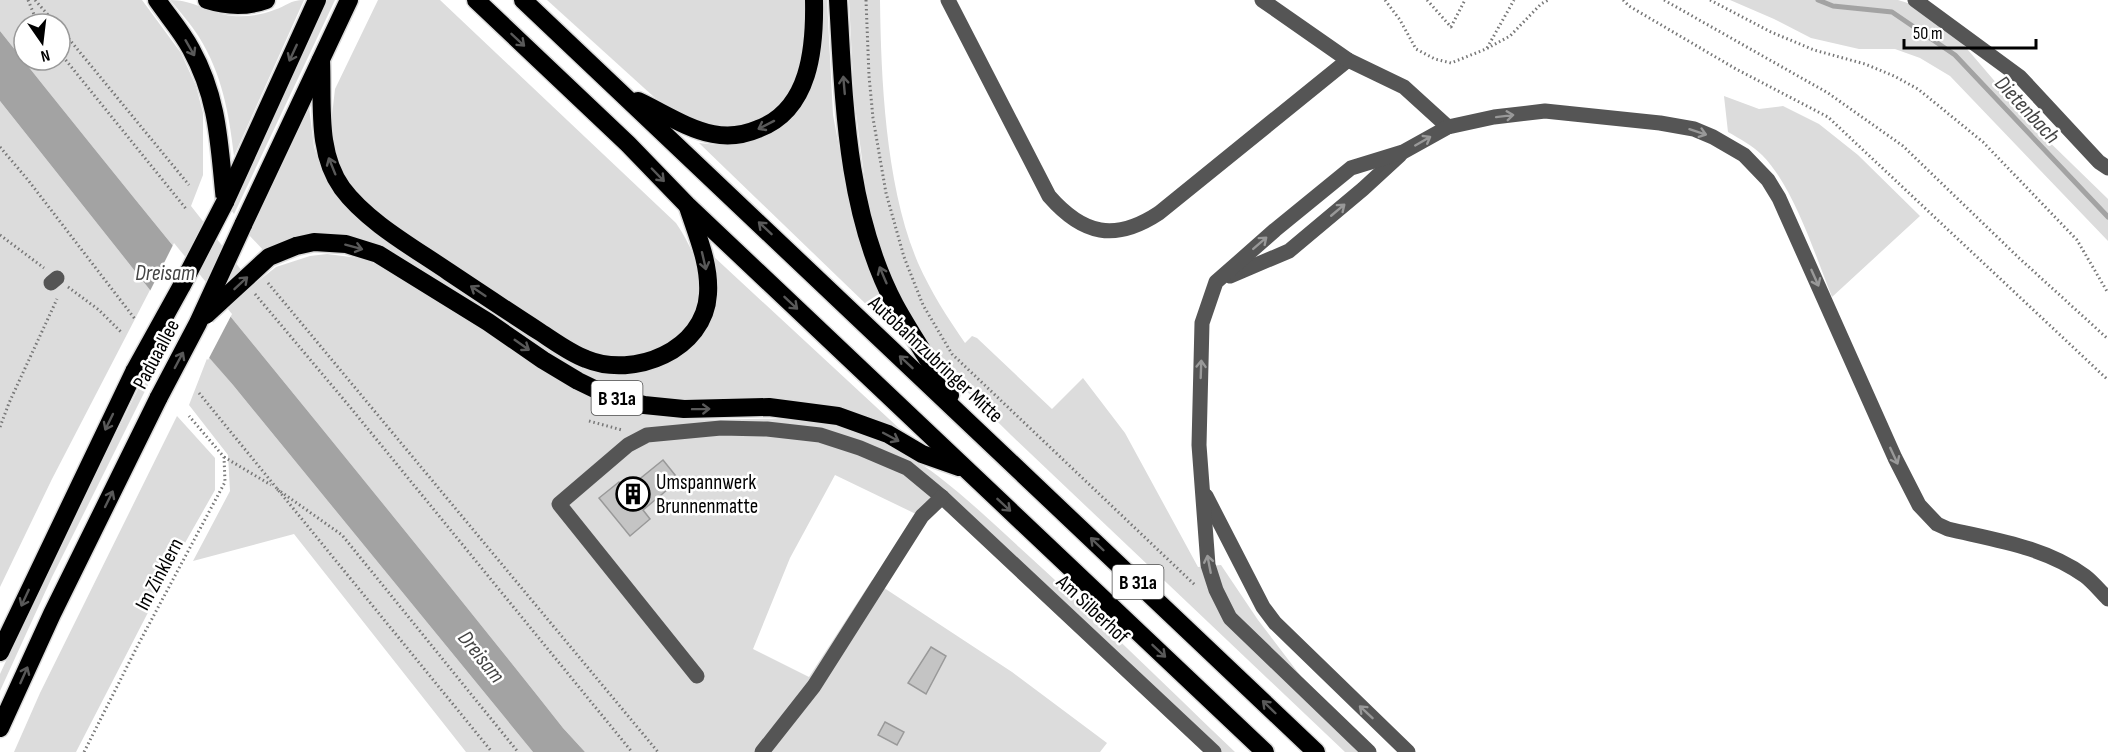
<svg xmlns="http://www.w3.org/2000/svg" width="2108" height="752" font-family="'Sofia Sans Condensed',sans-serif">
<rect width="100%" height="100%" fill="#fff"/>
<g fill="#dcdcdc" fill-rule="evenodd">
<path d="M0,0H142L181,53L196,86L203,113V175L191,206L253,285L276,267L310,256L327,254L359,258L378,265C426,294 474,323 522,353C563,377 603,407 650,415C720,428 794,406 863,433C924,456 972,504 1019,547C1093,614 1163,683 1235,752H1204L937,497L918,515L835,475L790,558L753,649L809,677L872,580L1012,672L1107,743L1100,752H585L563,728C378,494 186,265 0,31ZM24,24H60V60H24Z"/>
<path d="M170,0C195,0 209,14 233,16C247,17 261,15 274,10C287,6 290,0 304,0L234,156C229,113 222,74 199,37C191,24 180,12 170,0Z"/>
<polygon points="326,0 335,0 234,214 229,207"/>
<path d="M378,0H440L676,223C686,238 695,254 698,273C705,314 678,350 637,355C629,356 618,360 610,359C599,358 586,351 575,347L390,221L357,193L343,175L330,133L335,89Z"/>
<polygon points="547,0 806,0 803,50 791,93 777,108 760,121 724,130 684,118 654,97"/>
<polygon points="820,0 827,0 833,115 844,174 866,263 897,334 699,143 717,145 754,140 793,112"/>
<path d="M849,0H880C881,82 886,187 918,263C931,292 947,317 965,343L972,336L977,338L1052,409L1083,378L1125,433L1198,567L1221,565L1258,620L1345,734L1364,752H1345L1011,435L948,373L932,351L909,314L888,269L879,247L868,205L854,98Z"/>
<polygon points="1730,0 1898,0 1911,4 1962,43 2034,127 2108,199 2108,241 1950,76 1920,58 1895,49 1859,49 1811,38 1774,19"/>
<path d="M1724,96L1759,109L1783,106L1819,124L1858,155L1920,216L1832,297C1815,255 1794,187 1762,155C1752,145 1740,139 1728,132Z"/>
<polygon points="0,101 150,290 52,479 0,587"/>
<path d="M309,107L314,147L322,171L338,198L605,372C632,376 668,372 687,349C693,343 697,333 702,325C718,299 721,284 712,255L902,431L900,434L642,398L595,382L358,240L265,252L249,235Z"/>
<polygon points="208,356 233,385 533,752 466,752 294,534 193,561 230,491 228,455 189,405"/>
<polygon points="143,379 148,385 52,577 0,691 0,674 46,574"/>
<polygon points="177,416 215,458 215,490 173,564 76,752 14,752 40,693"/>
</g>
<path fill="#a3a3a3" d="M0,31C186,265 378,494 563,728L585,752H533L233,385L150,290L0,101Z"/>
<polygon fill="#fff" points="174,243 232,314 208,360 149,293"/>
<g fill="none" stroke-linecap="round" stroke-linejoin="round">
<polyline stroke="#a3a3a3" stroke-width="5" points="1818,0 1833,6 1892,12 1955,55 2108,217"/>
</g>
<g fill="#c4c4c4" stroke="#999" stroke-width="1.5">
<polygon points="663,460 679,480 643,510 650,519 630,536 599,498 619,482 626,490"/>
<polygon points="931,647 946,656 926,694 908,683"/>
<polygon points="885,722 904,732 897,745 878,735"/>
</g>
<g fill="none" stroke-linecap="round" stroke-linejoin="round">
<defs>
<g id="highway">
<path d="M157,0C168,16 182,32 191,49C219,100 219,145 225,201"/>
<path d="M207,0C226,6 247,7 266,0"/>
<polyline points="476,0 628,144 687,205 1265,752"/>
<polyline points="523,0 1316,752"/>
<path d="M838,0C844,102 846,212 895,305C912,336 932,365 950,395"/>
<path d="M321,60C323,102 316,152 342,188C367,222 414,248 449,272C479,292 509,312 540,332C554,341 570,353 586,359C634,379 705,350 708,294C710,264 697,235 688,207"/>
<path d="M638,101C662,112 687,129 713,134C729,137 744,135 758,129C810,110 815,48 814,0"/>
<polyline points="225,202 317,0"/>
<polyline points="243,225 349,0"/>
<polyline points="296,246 314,242 346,244 378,254 488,322 543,360 578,381 607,395 644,405 684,409 769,407 838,416 888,434 922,454 959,467"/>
<polyline points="0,652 135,370"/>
<polyline points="0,728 52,614 159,397"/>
</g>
</defs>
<use href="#highway" stroke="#dbdbdb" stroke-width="21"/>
<g stroke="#777" stroke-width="3" stroke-dasharray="1.5 3" stroke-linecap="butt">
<polyline points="28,0 38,24"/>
<polyline points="35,0 56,24"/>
<polyline points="866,0 869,76 873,118 886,193 904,257 923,305 952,354 1196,586"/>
<polyline points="1385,0 1400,20 1416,49 1435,59 1451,63 1486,49 1510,36 1541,4 1548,0"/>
<polyline points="1427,0 1451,27 1465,0"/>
<polyline points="1623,0 1629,6 1736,69 1828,117 2108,380"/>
<polyline points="1664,0 1828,93 1903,146 2019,258 2108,339"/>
<polyline points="1710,0 1771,32 1814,50 1865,64 1894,76 1918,89 1983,142 2077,240 2108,293"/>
<polyline points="60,28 189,185"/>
<polyline points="1487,48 1514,0"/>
<polyline points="60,53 187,210"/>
<polyline points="0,147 28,180 135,319"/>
<polyline points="0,235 44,268"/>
<polyline points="268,283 658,752"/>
<polyline points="68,287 99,310 121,332"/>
<polyline points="255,294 350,407 632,752"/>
<polyline points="199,393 492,752"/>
<polyline points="589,421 622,430"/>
<polyline points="0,427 9,403 57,299"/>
<polyline points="224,457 271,485"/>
<polyline points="277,489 342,535 518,752"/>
<polyline points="84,752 138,645 225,482 224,457 189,416"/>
</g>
<g stroke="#555" stroke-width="15">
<path d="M948,0L1049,196C1083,235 1115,242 1159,213L1348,60"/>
<polyline points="1262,0 1348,60 1404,87 1448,127"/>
<polyline points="1915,0 2020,77 2099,162 2108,168"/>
<polyline points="1230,276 1289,251 1363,189 1400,155"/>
<polyline points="51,283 57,278"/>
<polyline points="1206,496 1263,607 1275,623 1408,752"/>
<polyline points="697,676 559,504 628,445 647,435 721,428 767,429 820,435 860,448 907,468 942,497 1214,752"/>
<polyline points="762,752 814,686 922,516 942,497"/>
<path d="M1369,752L1230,618L1216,590L1208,565L1199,445L1202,323L1216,282L1275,230L1351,168L1403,152L1448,127L1494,117L1545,111L1660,123L1694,129L1713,137L1744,155L1768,180L1779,198L1895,458L1919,505L1937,524L1948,529C1995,540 2045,547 2085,576C2093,582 2101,592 2108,599"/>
</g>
<use href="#highway" stroke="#000" stroke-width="18"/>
<defs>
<g id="highway-bridge">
<polyline points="206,315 269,257 296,246"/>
<polyline points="135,370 181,287 225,202"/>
<polyline points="159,397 198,323 243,225"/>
</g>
</defs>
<use href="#highway-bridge" stroke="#dbdbdb" stroke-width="21" stroke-linecap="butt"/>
<use href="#highway-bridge" stroke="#000" stroke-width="18"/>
</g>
<defs><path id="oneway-shaft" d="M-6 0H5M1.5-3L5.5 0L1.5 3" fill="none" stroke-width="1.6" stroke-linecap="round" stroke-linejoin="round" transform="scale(1.5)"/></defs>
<g stroke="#595959">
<use href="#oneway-shaft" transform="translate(518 40) rotate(43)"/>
<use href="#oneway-shaft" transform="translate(190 48) rotate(60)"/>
<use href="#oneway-shaft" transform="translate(293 53) rotate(115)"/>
<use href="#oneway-shaft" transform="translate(844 85) rotate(-95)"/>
<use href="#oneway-shaft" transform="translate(766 125) rotate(153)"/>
<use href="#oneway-shaft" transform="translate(332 166) rotate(-112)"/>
<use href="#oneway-shaft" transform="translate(658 175) rotate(46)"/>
<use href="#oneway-shaft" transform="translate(765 228) rotate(-137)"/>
<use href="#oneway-shaft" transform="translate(354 247) rotate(15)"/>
<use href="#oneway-shaft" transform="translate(704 261) rotate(77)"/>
<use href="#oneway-shaft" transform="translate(883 275) rotate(-113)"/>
<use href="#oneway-shaft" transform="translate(241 283) rotate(-43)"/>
<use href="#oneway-shaft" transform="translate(478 291) rotate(-146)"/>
<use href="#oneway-shaft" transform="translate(791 303) rotate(43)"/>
<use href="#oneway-shaft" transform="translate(522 345) rotate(35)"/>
<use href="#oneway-shaft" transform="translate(179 360) rotate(-62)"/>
<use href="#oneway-shaft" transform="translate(906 362) rotate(-137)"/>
<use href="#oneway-shaft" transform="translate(701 409) rotate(-1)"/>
<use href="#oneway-shaft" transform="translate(109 422) rotate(116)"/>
<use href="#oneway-shaft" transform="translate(891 437) rotate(28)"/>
<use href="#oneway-shaft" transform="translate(109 499) rotate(-64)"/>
<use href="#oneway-shaft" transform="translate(1004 505) rotate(43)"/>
<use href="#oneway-shaft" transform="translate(1097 544) rotate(-136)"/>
<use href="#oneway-shaft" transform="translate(25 598) rotate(115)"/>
<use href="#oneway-shaft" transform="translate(1159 651) rotate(43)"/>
<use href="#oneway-shaft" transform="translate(24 675) rotate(-66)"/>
<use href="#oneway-shaft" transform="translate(1269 707) rotate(-136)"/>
</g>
<g stroke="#999">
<use href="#oneway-shaft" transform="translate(1505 116) rotate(-7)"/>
<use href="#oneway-shaft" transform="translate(1698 132) rotate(18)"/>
<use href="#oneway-shaft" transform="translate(1423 141) rotate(-30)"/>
<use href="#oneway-shaft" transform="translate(1338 210) rotate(-40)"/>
<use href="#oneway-shaft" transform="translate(1260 243) rotate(-41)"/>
<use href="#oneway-shaft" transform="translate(1815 278) rotate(66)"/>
<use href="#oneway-shaft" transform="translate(1201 369) rotate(-88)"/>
<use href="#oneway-shaft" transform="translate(1894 456) rotate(65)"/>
<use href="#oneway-shaft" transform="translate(1209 564) rotate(-101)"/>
<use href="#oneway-shaft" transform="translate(1366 712) rotate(-137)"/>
</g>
<defs>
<symbol id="building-ring" viewBox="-11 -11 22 22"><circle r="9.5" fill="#fff" stroke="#000" stroke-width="1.5"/><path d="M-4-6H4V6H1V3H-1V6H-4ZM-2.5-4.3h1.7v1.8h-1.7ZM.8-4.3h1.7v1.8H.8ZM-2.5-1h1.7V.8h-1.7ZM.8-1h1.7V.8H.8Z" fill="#000"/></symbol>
</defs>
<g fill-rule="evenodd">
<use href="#building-ring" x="614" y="475" width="38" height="38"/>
</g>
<g text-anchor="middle" stroke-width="5" stroke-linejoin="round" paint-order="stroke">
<g fill="#fff" stroke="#4c4c4c" stroke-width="1.5">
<rect x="591.5" y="381" width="51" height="34" rx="4.5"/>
<rect x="1112.5" y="565" width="51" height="34" rx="4.5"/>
</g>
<g font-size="20" font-weight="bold" fill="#000">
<text x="617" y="405">B 31a</text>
<text x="1138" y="589">B 31a</text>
</g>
<g font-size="21" fill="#000" stroke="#fff">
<text transform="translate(156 354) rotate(-62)" y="7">Paduaallee</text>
<text transform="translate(936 359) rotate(43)" y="7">Autobahnzubringer Mitte</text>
<text transform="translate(159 574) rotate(-62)" y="7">Im Zinklern</text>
<text transform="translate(1093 609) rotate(43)" y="7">Am Silberhof</text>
</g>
<g font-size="21" fill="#000" stroke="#fff" text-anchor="start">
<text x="656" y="489">Umspannwerk<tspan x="656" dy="24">Brunnenmatte</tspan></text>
</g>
<g font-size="22" font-style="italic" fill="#444" stroke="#fff">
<text transform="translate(2028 109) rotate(47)" y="8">Dietenbach</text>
<text x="165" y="280">Dreisam</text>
<text transform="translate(482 656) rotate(51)" y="8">Dreisam</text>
</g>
</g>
<g transform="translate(42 42) rotate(166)"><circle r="28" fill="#ffffff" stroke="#999999" stroke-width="1.5"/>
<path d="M0-4.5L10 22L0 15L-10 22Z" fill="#000000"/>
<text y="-9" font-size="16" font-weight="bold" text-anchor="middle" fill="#000000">N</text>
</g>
<path d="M1904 39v9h132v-9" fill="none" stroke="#000000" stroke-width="3"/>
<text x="1913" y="39" font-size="18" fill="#000000" stroke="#ffffff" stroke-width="4.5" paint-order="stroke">50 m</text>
</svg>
